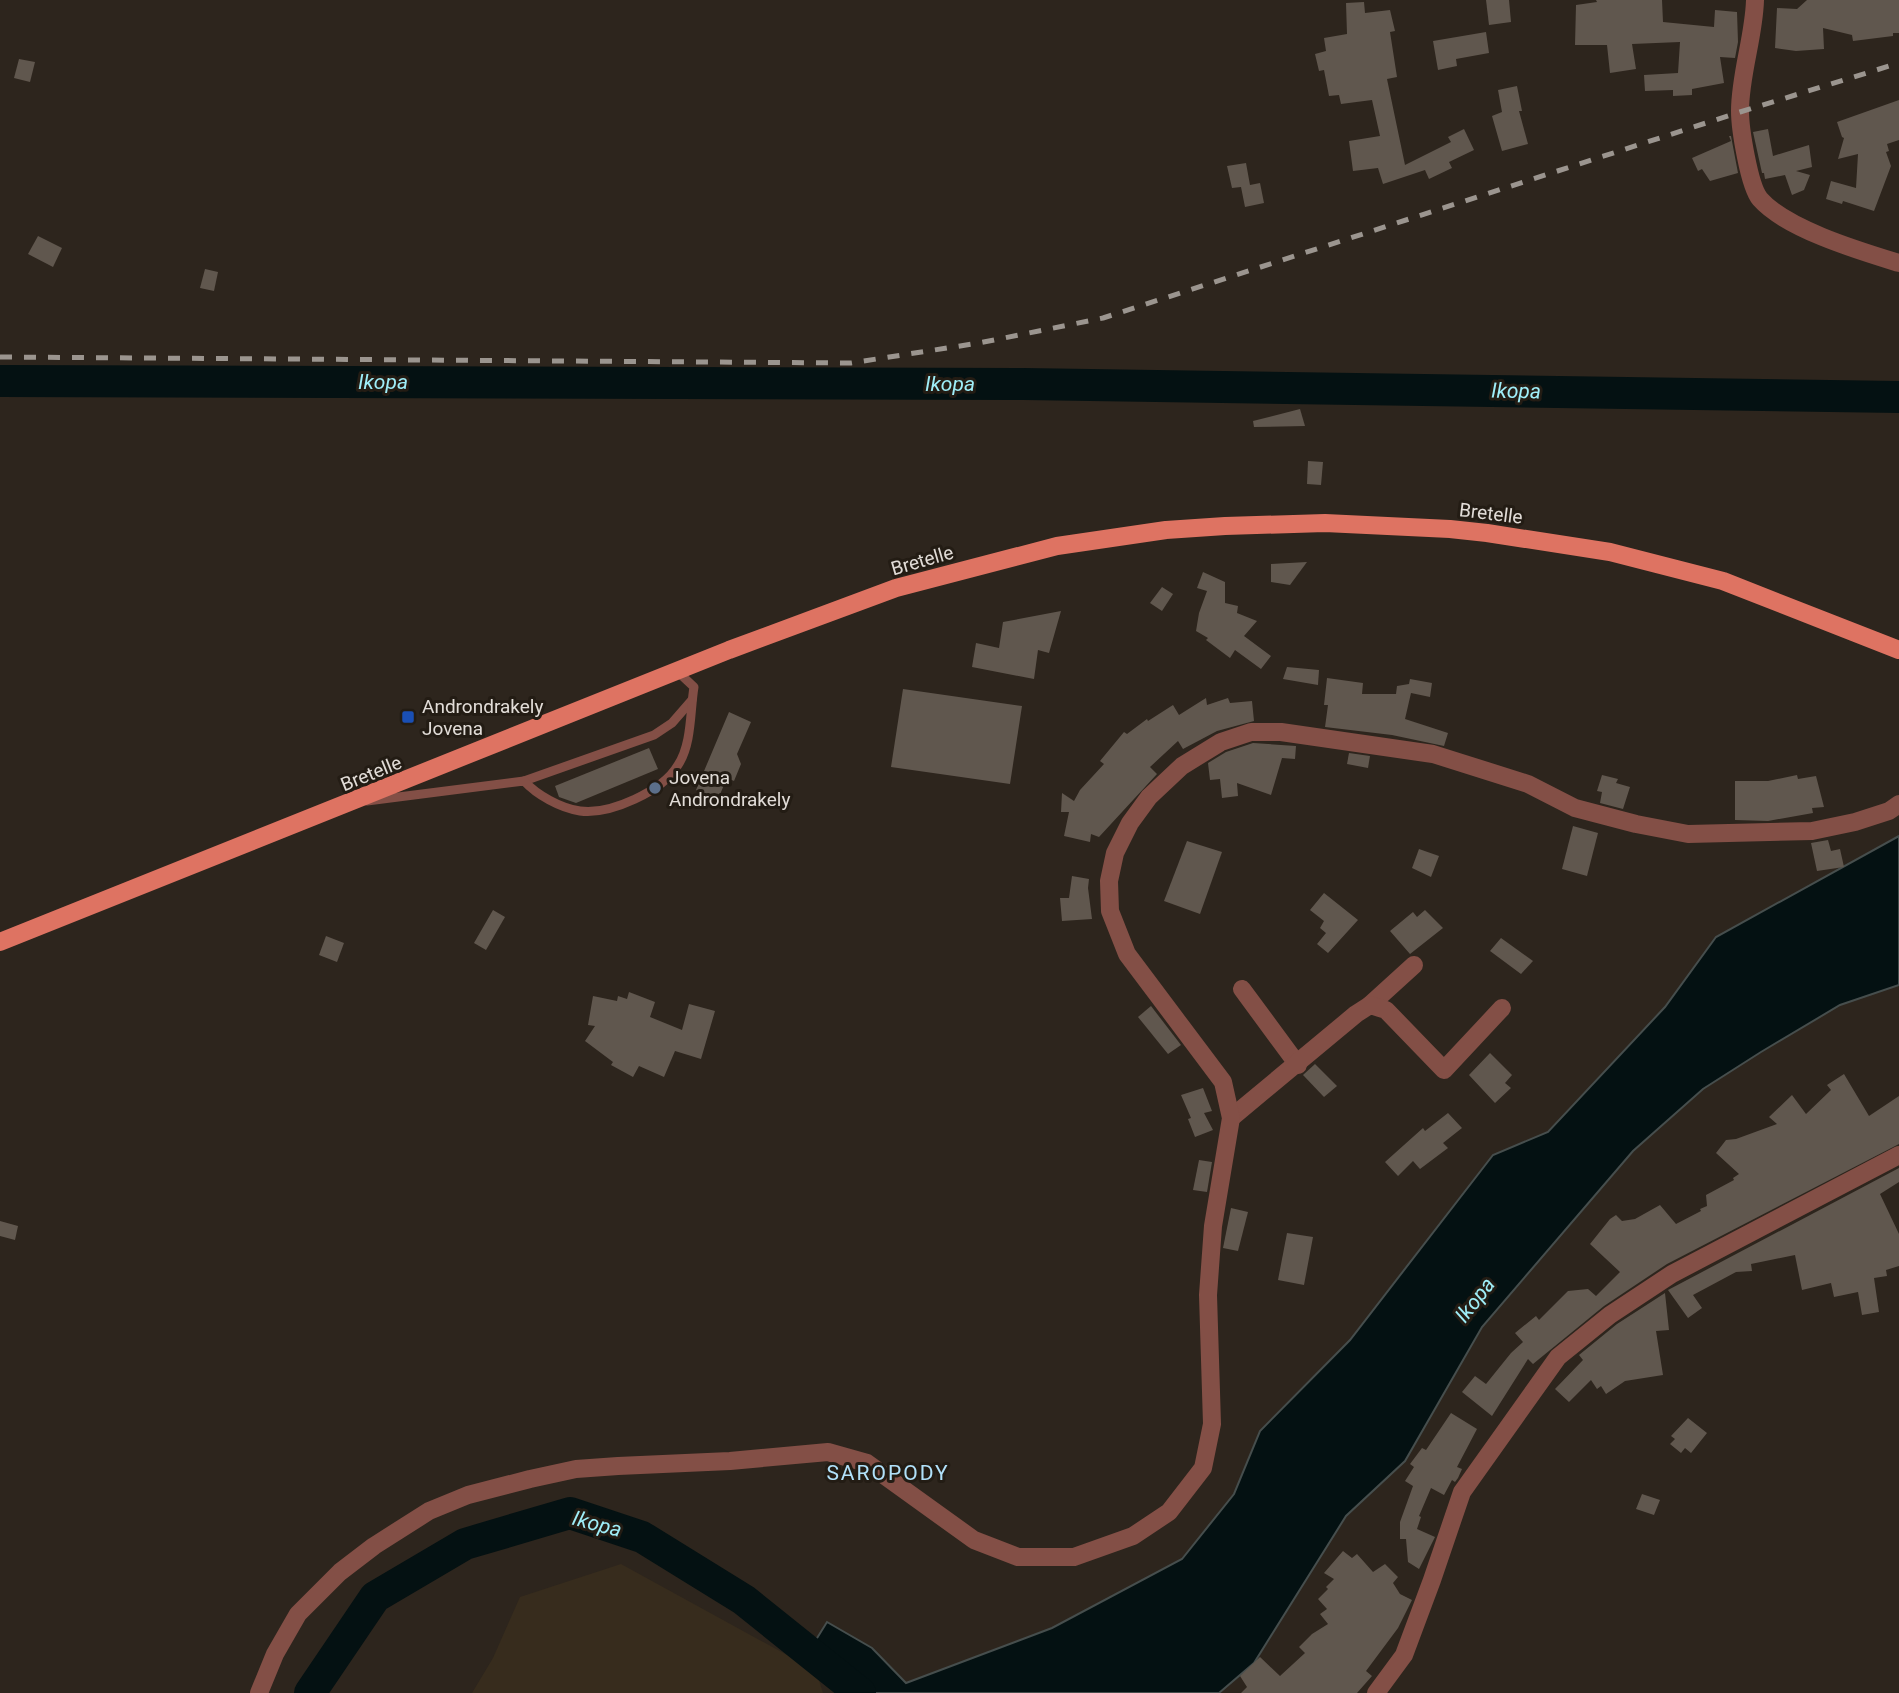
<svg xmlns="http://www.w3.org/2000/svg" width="1899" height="1693" font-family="Roboto,sans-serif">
<rect width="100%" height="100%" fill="#2d251d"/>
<polygon fill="#372c1d" points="621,1564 816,1671 823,1693 472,1693 493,1658 520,1597"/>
<polygon fill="#041112" stroke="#464e4d" stroke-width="2" points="1899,836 1899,985 1840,1005 1761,1052 1703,1089 1633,1151 1482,1327 1405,1461 1346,1516 1254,1663 1219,1693 866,1693 868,1681 814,1643 827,1622 872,1648 906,1683 1052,1628 1182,1559 1234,1494 1260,1431 1350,1340 1493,1155 1548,1132 1665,1007 1716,937"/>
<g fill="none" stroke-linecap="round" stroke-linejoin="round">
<g stroke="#041112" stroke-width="32">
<polyline points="0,381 1024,384 1899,397"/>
<polyline points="310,1693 375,1597 465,1544 570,1513 642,1537 744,1600 860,1693"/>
</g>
</g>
<g fill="#60574e">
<polygon points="1486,0 1509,0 1511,22 1489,25"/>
<polygon points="1596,0 1662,0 1663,22 1714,27 1715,10 1737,12 1738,42 1735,58 1720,57 1724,83 1692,89 1692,95 1673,96 1673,90 1645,91 1644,75 1678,73 1680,42 1632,44 1636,69 1610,73 1607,45 1575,45 1576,5 1597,2"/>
<polygon points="1807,0 1899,0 1899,33 1893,33 1893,36 1853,41 1852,35 1823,28 1824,49 1796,51 1775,48 1777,8 1797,9"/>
<polygon points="1364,2 1365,13 1390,10 1395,31 1390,32 1397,77 1387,79 1405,165 1451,142 1448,137 1464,129 1474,150 1449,162 1452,168 1429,179 1425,170 1383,184 1378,168 1353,171 1349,141 1380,136 1372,100 1341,104 1339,95 1329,96 1324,70 1319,71 1315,54 1326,51 1324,38 1347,34 1346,3"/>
<polygon points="1486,32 1489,53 1456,59 1457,66 1438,70 1433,41"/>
<polygon points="19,59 35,62 30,82 14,78"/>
<polygon points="1517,86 1522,111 1519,111 1528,144 1502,151 1492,116 1502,112 1498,90"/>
<polygon points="1899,100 1899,140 1887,144 1889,151 1886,152 1891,166 1874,211 1843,201 1842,204 1826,199 1831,181 1856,188 1858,154 1838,159 1844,138 1842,137 1837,122"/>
<polygon points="1768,129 1773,156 1809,145 1812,167 1796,171 1810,175 1804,190 1792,195 1785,175 1765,179 1764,173 1762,173 1753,132"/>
<polygon points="1729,136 1731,136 1738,173 1710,181 1702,169 1698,171 1692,158 1731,141"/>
<polygon points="1246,163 1250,185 1260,183 1264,203 1245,207 1241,187 1232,188 1227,166"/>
<polygon points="38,236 62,248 53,267 28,254"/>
<polygon points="205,269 218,272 214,291 200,288"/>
<polygon points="1300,409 1305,426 1254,427 1253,421"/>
<polygon points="1308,461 1323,462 1321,485 1307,484"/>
<polygon points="1307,562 1290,585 1271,582 1271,564"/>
<polygon points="1203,572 1225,582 1225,603 1238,606 1237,613 1257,621 1244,636 1271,656 1261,669 1235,650 1230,658 1206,640 1208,638 1196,631 1199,613 1207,591 1197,588"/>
<polygon points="1162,587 1173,594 1162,611 1150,603"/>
<polygon points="1061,611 1049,653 1038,650 1034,679 972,667 976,643 999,648 1003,622"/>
<polygon points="1287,667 1319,670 1318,685 1283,679"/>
<polygon points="1327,678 1363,683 1362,694 1396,694 1397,686 1409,684 1410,679 1432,683 1430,697 1411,693 1405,719 1448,733 1444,746 1392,735 1325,727 1328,705 1324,705"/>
<polygon points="903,689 1022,706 1010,784 891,767"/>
<polygon points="1206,698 1207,705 1228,698 1230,703 1252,701 1254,721 1217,731 1183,749 1178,741 1150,767 1157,774 1099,837 1091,834 1090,842 1064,836 1069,812 1061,812 1062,793 1074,801 1080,790 1104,764 1100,761 1124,732 1127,734 1147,719 1148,721 1173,705 1179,715"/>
<polygon points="729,712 751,722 737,754 741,764 734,781 727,778 718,799 696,790"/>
<polygon points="1253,743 1296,746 1295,759 1282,758 1271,795 1237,783 1238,796 1222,798 1220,779 1210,780 1208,763 1226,752"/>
<polygon points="649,748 658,769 576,803 559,797 555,786"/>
<polygon points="1349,753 1370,756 1368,768 1347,764"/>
<polygon points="1602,775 1618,779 1616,783 1630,787 1623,809 1600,803 1602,792 1597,791"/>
<polygon points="1797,775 1798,779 1816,776 1824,807 1812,808 1813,813 1768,821 1735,820 1735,781 1768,781"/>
<polygon points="1573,826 1598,833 1587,876 1562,869"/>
<polygon points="1828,840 1831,851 1840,849 1844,867 1817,871 1811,843"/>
<polygon points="1187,841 1222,852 1200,914 1164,901"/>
<polygon points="1419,849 1439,856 1431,877 1412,868"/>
<polygon points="1072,876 1089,879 1088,888 1092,919 1062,921 1060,898 1069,898"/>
<polygon points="1324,893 1358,920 1328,953 1317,944 1326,933 1320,928 1324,921 1310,910"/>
<polygon points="493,910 505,917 486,950 474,943"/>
<polygon points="1425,910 1443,928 1410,954 1390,931 1413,912 1417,917"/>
<polygon points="326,936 344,943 337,962 319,955"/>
<polygon points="1501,938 1533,961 1521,974 1490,951"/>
<polygon points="629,992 655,1002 650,1017 682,1030 689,1004 715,1011 701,1059 675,1051 664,1077 639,1066 633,1077 611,1065 613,1062 585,1041 595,1026 588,1025 593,996 617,1001 618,996 627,999"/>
<polygon points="1151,1006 1181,1045 1168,1054 1138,1017"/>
<polygon points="1490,1053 1512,1075 1505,1083 1511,1088 1495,1103 1469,1075"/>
<polygon points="1315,1064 1337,1086 1324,1097 1303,1075"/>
<polygon points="1844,1074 1869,1116 1899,1096 1899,1144 1667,1264 1604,1306 1533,1364 1528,1359 1492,1416 1462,1392 1475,1376 1486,1384 1511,1353 1523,1342 1515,1333 1536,1316 1539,1320 1568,1291 1588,1289 1596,1296 1620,1272 1590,1244 1610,1219 1616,1215 1622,1221 1635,1219 1660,1205 1676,1224 1701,1211 1700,1209 1707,1206 1706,1195 1734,1180 1733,1178 1739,1174 1716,1153 1726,1140 1736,1139 1777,1124 1769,1117 1792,1095 1806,1114 1831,1090 1827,1085"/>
<polygon points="1203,1088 1212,1111 1204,1113 1213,1130 1195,1137 1188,1119 1191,1118 1181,1095"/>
<polygon points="1448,1113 1462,1128 1443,1143 1448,1148 1420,1169 1413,1161 1398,1176 1385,1162 1423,1128 1425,1131"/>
<polygon points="1199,1160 1212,1162 1207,1192 1193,1190"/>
<polygon points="1899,1168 1899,1182 1880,1194 1899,1234 1899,1266 1886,1270 1887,1276 1874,1278 1879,1312 1862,1315 1858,1292 1834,1297 1831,1283 1802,1290 1795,1255 1751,1264 1752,1271 1736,1272 1693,1295 1702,1308 1688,1318 1668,1290"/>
<polygon points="1231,1208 1248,1212 1238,1251 1223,1248"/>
<polygon points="0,1221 18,1226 15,1240 0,1236"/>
<polygon points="1287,1233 1313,1237 1304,1285 1278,1280"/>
<polygon points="1665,1293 1669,1330 1656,1331 1663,1375 1625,1381 1606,1394 1601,1386 1597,1389 1591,1380 1569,1402 1555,1389 1583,1360 1579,1355 1617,1324"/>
<polygon points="1451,1413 1477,1429 1457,1467 1462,1469 1458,1478 1455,1482 1452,1480 1444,1495 1431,1488 1419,1516 1421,1517 1417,1529 1435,1537 1419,1569 1408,1562 1406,1539 1400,1539 1400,1522 1413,1486 1405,1481 1414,1467 1410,1464 1422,1448 1426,1450"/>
<polygon points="1688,1418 1707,1433 1691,1453 1685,1448 1681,1453 1670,1444 1675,1439 1671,1436"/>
<polygon points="1642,1494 1660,1500 1654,1515 1636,1509"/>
<polygon points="1343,1551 1352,1558 1357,1554 1373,1572 1385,1564 1398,1577 1393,1583 1400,1594 1412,1600 1398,1628 1366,1671 1372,1676 1357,1693 1241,1693 1247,1687 1240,1676 1260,1657 1280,1676 1305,1653 1299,1647 1312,1634 1328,1624 1320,1614 1327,1609 1318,1599 1328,1589 1326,1587 1334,1579 1324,1573"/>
</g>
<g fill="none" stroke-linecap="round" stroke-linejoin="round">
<g stroke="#834f46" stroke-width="9">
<polyline points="524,781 654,735 672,723 692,700"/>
<path d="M367,801L524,781C537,795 560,808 580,811C610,815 663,791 678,765C692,744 690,711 694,687L678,672"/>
</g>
<g stroke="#834f46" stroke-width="18">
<path d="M1755,0C1754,37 1740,74 1740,111C1740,128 1749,186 1760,199C1786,229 1860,251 1899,263"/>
<polyline points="1242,989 1298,1065"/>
<polyline points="1370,1005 1414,965"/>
<polyline points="1231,1118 1356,1014 1370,1005 1386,1010 1444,1070 1502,1008"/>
<polyline points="259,1693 275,1654 298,1614 340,1572 374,1546 429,1511 468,1495 530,1479 576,1469 618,1466 730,1461 828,1452 867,1463 974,1540 1018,1557 1074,1557 1133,1536 1169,1512 1203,1468 1212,1424 1208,1295 1213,1226 1231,1118 1223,1082 1127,954 1110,911 1109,881 1115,853 1130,823 1149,797 1182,766 1221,742 1251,732 1281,732 1433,754 1528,784 1575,808 1636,824 1688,834 1812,831 1855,822 1889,811 1899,804"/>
<polyline points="1376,1693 1404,1655 1432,1580 1462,1492 1558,1357 1610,1315 1672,1274 1899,1155"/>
</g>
<polyline stroke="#de7362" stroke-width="18" points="0,942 729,650 896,588 1057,546 1166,530 1225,526 1325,523 1450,529 1487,533 1610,552 1723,581 1899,650"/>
<polyline stroke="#9b958f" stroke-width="5" stroke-dasharray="12 12" stroke-linecap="butt" points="0,357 851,363 979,343 1103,318 1740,112 1899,63"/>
</g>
<rect fill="#1a4fb4" stroke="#231c14" stroke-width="2.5" x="401" y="710" width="14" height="14" rx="3.5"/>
<circle fill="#5c6f8a" stroke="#231c14" stroke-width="2.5" cx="655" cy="788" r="7"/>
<g text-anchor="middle" stroke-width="6" stroke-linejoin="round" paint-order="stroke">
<g font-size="19" fill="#e1dcd7" stroke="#231c14">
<text transform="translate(1491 513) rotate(7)" y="7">Bretelle</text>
<text transform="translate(922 560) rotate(-16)" y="7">Bretelle</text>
<text transform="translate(371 773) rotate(-22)" y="7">Bretelle</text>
</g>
<g font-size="19" fill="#e1dcd7" stroke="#231c14" text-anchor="start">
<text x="422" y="713">Androndrakely<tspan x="422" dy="22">Jovena</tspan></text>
<text x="669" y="784">Jovena<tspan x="669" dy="22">Androndrakely</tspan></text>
</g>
<g font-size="21" font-style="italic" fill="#9feef8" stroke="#231c14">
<text x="383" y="389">Ikopa</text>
<text x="950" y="391">Ikopa</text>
<text transform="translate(1516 391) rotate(1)" y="7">Ikopa</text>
<text transform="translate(1475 1300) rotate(-52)" y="7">Ikopa</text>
<text transform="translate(597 1524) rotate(15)" y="7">Ikopa</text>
</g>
<g font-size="21" letter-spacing="2" fill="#b1e1fa" stroke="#231c14">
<text x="888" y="1480">SAROPODY</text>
</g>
</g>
</svg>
